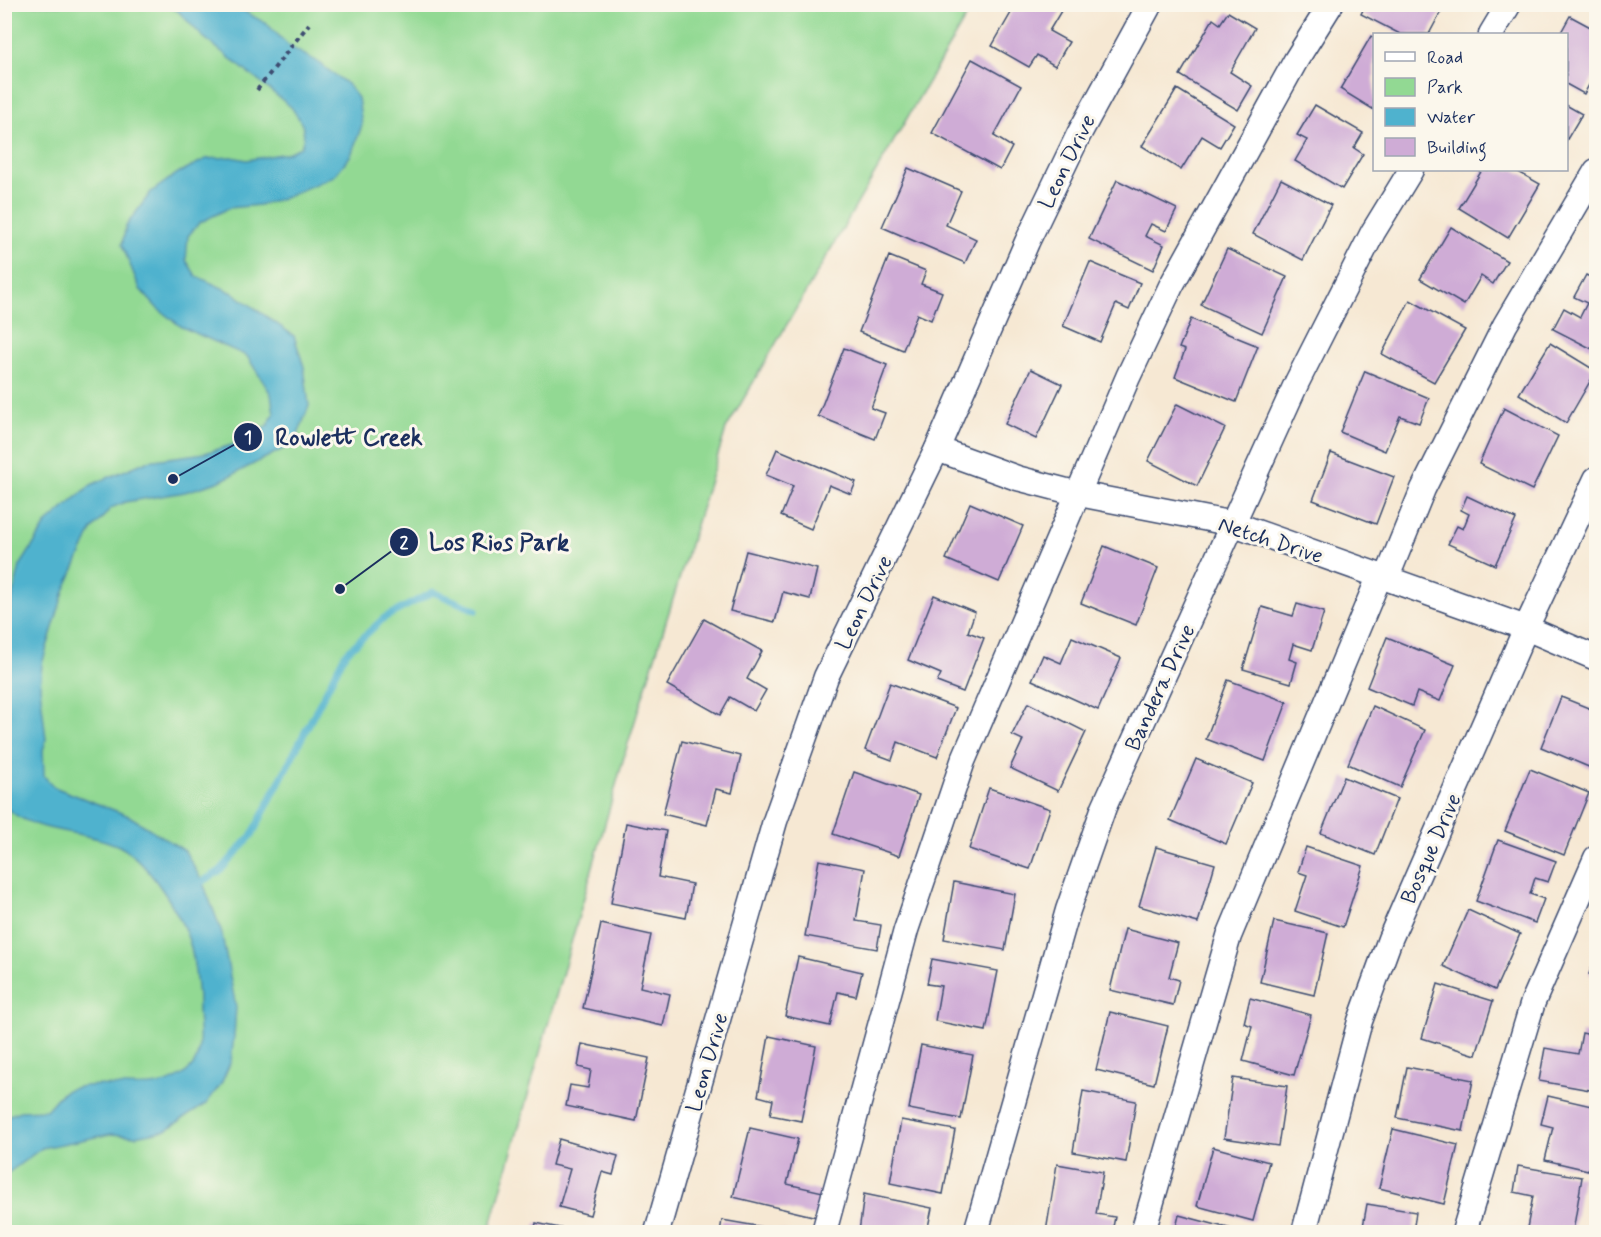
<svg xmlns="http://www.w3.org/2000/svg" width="1601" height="1237" font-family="Mynerve,sans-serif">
<rect width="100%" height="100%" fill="#fbf7ec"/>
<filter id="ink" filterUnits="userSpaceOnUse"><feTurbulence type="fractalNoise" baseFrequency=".0167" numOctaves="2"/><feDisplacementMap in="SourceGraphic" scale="12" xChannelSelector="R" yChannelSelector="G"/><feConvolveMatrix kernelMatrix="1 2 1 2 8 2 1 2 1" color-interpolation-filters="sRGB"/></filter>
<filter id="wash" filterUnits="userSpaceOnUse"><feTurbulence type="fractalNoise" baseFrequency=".008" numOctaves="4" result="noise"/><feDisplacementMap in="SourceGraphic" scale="24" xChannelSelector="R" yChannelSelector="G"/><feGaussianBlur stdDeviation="1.35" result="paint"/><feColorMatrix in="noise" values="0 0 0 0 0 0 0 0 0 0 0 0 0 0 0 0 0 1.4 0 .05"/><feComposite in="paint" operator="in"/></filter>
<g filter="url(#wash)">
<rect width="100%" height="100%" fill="#f6e8d3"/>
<polygon fill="#92d993" stroke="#568478" stroke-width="1.5" points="5,5 973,5 726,429 626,750 489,1232 5,1232"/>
<path fill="#4fb2ce" stroke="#357096" stroke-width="1.5" d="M166,5H233L267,24L290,47L316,61L347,84L358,98L362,125L351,155L334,176L281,199L259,205L229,208L199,223L188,236L186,260L196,276L233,293L294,336L304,367L309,406L297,437L289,446L218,482L185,492L125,502L111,508L92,530L64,591L42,664L40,687L46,740L43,750L44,776L54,787L129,816L185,851L203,883L221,930L236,1007L234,1036L231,1061L221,1084L206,1104L166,1130L136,1136L111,1134L42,1148L5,1175V1117L20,1111L46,1110C52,1104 58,1095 65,1091C68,1089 74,1088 78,1087C115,1079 159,1100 191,1068C205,1053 197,1021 198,1002C198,990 193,954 190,944C181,914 147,860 119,846C83,829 34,835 4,806L5,630L20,566L47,523L91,485L147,461L205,453L239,443L267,426L274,414L271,394L247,356L182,327L158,309L140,289L122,245L126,226L151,192L178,173L206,159L231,157L247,160L287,153L301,147C308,130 301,121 291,107L202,36L178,11Z"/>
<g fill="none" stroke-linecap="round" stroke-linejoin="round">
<polyline stroke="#4fb2ce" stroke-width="7" points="195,886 220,871 252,835 345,654 384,618 433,592 476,610"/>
</g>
<g id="blocks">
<g fill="#cfacd6">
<polygon points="1012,4 1064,6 1049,31 1069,42 1055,66 1037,55 1029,67 992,46 1015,6"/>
<polygon points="1366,4 1445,4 1429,34 1400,34 1361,14"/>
<polygon points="1228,12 1255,28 1230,72 1252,86 1238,110 1180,75 1213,19 1220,24"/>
<polygon points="1570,16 1596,30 1596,72 1584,94 1566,84 1566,34 1560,34"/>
<polygon points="1371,36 1374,38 1374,110 1340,89"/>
<polygon points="972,59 1021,86 994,136 1012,147 1000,170 932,133"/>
<polygon points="1177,89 1234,124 1220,147 1202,136 1181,170 1142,146"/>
<polygon points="1315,105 1363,133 1354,148 1363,154 1342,189 1295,161 1307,140 1297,135"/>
<polygon points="1566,105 1582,114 1566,141"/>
<polygon points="908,168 961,191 946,225 976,239 965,263 882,227"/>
<polygon points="1482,170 1515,170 1540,184 1508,238 1459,208"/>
<polygon points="1281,179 1331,205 1303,260 1253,234"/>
<polygon points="1117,180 1177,209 1166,231 1151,224 1145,236 1164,245 1153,270 1089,239"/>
<polygon points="1451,227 1507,261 1493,284 1481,276 1464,305 1420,279"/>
<polygon points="1227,249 1287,277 1262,333 1201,305"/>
<polygon points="889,256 926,271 921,284 942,292 931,320 917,314 903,350 859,332"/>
<polygon points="1090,262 1140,283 1129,310 1116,304 1100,342 1063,326"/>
<polygon points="1586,275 1596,280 1596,351 1553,329 1564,308 1580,317 1587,303 1574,297"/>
<polygon points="1410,300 1465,330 1434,382 1382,354"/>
<polygon points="1191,319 1258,346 1236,402 1175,377 1185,350 1179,348"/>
<polygon points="1550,343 1596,371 1566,423 1519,394"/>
<polygon points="844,348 887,365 871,408 885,413 875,439 818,416"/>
<polygon points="1031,369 1062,384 1036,439 1005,424"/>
<polygon points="1365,371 1429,398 1419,423 1400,416 1385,451 1340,432"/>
<polygon points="1177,404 1225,428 1197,486 1148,461"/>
<polygon points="1504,408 1558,436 1532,490 1479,464"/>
<polygon points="777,449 856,482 851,494 829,485 811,529 781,516 793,486 766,475"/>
<polygon points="1331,453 1394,477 1376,524 1313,500"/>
<polygon points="1467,496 1516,519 1495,565 1448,544 1457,526 1463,529 1469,514 1461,510"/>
<polygon points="970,503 1023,526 999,582 946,559"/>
<polygon points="1104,546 1158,568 1136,625 1081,603"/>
<polygon points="746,551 817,569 810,599 783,592 775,622 730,611"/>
<polygon points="934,595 975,612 968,632 984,638 963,692 937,682 941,674 908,660"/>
<polygon points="1297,604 1324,612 1312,650 1293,644 1289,659 1297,662 1291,683 1243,669 1262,607 1293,616"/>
<polygon points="704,619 762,651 747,679 766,690 754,711 730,697 720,715 667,685"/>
<polygon points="1072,637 1121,658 1098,710 1032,680 1043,655 1061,663"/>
<polygon points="1387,637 1455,665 1440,701 1417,692 1412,706 1367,687"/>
<polygon points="1228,680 1287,702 1265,761 1206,739"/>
<polygon points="890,683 956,708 937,757 898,742 892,760 865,750"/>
<polygon points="1561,697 1596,711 1596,770 1541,747"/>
<polygon points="1028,703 1086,732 1058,791 1010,768 1023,740 1012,735"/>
<polygon points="1373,706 1425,730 1400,787 1348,764"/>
<polygon points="682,741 741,756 732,793 716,789 707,825 663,814"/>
<polygon points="1196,759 1252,783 1226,844 1170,820"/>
<polygon points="1530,769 1589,793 1564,855 1505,831"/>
<polygon points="854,772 919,795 899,856 833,834"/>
<polygon points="1344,777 1397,799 1375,855 1321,833"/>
<polygon points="989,788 1050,809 1030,869 969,849"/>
<polygon points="626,823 666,831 658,877 692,884 686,918 611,903"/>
<polygon points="1498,840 1556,861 1548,882 1535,878 1530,894 1544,899 1535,923 1476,901"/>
<polygon points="1156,847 1215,864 1198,923 1139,906"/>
<polygon points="1306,847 1363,866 1343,927 1295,911 1307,875 1298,872"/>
<polygon points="819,860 865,869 856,921 881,925 877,949 805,936"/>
<polygon points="954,882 1015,894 1005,950 944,939"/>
<polygon points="1468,910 1520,934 1495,990 1443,966"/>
<polygon points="1274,921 1328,933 1314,995 1260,982"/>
<polygon points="601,924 651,935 640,987 670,994 663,1026 583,1008"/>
<polygon points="1125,929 1178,943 1169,977 1179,980 1173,1005 1110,990"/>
<polygon points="798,957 862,972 856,996 838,992 830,1026 785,1016"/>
<polygon points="1596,957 1596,977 1589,974"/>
<polygon points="932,959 998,971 986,1031 935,1021 941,986 927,984"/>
<polygon points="1438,984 1493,1001 1476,1055 1422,1038"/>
<polygon points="1250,998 1311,1015 1294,1075 1243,1061 1252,1026 1244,1023"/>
<polygon points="1110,1012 1168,1026 1154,1084 1096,1070"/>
<polygon points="1582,1033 1596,1036 1596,1091 1539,1081 1545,1048 1578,1054"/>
<polygon points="769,1036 816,1046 801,1121 770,1115 773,1100 758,1096"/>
<polygon points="582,1044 649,1058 636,1121 566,1106 570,1085 588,1088 591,1070 578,1067"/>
<polygon points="921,1045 973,1055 961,1119 909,1109"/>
<polygon points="1407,1067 1473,1080 1463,1131 1397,1118"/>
<polygon points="1233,1078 1287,1086 1278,1146 1224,1138"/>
<polygon points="1083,1091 1136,1101 1126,1162 1073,1152"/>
<polygon points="1548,1096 1596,1107 1596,1135 1588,1170 1545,1160 1553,1127 1541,1124"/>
<polygon points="901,1120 955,1130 943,1194 890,1183"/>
<polygon points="750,1128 798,1139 787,1184 823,1192 817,1217 733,1197"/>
<polygon points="1393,1129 1458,1145 1444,1204 1379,1188"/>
<polygon points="559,1139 618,1156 613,1175 602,1172 590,1215 559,1207 570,1169 552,1165"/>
<polygon points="1213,1147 1269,1162 1253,1221 1197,1206"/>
<polygon points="1057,1164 1103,1172 1096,1214 1115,1217 1112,1232 1046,1232"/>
<polygon points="1518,1166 1582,1177 1573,1232 1527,1228 1533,1196 1514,1192"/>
<polygon points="864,1194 932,1208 927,1232 859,1232"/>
<polygon points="1367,1204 1416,1212 1413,1232 1362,1232"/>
<polygon points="1179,1215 1243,1232 1175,1232"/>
<polygon points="722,1220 786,1231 786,1232 720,1232"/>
<polygon points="536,1223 569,1230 568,1232 534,1232"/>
</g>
</g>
</g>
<g filter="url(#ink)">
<use href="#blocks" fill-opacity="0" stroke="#3c4b70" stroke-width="1.5"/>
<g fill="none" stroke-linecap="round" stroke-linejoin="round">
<defs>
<g id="minor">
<polyline points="1491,34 1509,4"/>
<polyline points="937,449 1017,478 1079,494 1234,524 1526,628 1596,658"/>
<polyline points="1387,577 1423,489 1505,325 1596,171"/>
<polyline points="657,1232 775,821 826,677 937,449 1027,242 1079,134 1150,4"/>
<polyline points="824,1232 906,930 963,761 1128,377 1171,286 1296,60 1331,4"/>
<polyline points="976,1232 1068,910 1104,807 1297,382 1373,232 1411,170"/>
<polyline points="1143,1232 1229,936 1380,575"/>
<polyline points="1304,1232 1360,1021 1390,939 1526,628 1596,479"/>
<polyline points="1464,1232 1533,1002 1596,858"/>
</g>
</defs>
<use href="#minor" stroke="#3c4b70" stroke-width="27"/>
<polyline stroke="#3c4b70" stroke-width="4" stroke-dasharray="4.5 4.5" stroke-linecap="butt" points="257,90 309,24"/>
<use href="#minor" stroke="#fff" stroke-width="24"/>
</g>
</g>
<g text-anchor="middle" stroke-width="6" stroke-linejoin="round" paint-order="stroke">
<g font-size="22" fill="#1b2f5e" stroke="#fbf7ec">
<text transform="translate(1066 161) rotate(-64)" y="8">Leon Drive</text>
<text transform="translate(1271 539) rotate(18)" y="8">Netch Drive</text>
<text transform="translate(863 602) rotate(-64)" y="8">Leon Drive</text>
<text transform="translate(1159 687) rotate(-65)" y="8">Bandera Drive</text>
<text transform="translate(1430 848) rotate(-66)" y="8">Bosque Drive</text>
<text transform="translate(706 1062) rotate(-74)" y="8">Leon Drive</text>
</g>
</g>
<path fill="none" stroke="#1b2f5e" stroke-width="2" d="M173 479L248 437M340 589L404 542"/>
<g fill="#1b2f5e" stroke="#fbf7ec" stroke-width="2">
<circle cx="173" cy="479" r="6"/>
<circle cx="340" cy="589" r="6"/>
<circle cx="248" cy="437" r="15"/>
<circle cx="404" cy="542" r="15"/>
</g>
<g font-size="18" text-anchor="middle" font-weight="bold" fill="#fff">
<text x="248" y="443">1</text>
<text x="404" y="548">2</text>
</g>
<g font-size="24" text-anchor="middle" font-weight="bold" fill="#1b2f5e" stroke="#fbf7ec" stroke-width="6" stroke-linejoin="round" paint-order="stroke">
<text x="349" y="445">Rowlett Creek</text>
<text x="499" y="550">Los Rios Park</text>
</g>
<rect width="1601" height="1237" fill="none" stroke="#fbf7ec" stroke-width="24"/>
<rect x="1373" y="33" width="195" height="138" fill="#fbf7ec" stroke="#a1a7b3" stroke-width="1.5"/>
<rect x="1385" y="52" width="30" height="9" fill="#ffffff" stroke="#a1a7b3" stroke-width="1.5"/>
<text x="1427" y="63" font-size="18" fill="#1b2f5e">Road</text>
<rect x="1385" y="78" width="30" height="18" fill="#92d993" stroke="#a1a7b3" stroke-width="1.5"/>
<text x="1427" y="93" font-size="18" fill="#1b2f5e">Park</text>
<rect x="1385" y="108" width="30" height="18" fill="#4fb2ce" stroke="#a1a7b3" stroke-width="1.5"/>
<text x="1427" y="123" font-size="18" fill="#1b2f5e">Water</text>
<rect x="1385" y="138" width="30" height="18" fill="#cfacd6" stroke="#a1a7b3" stroke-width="1.5"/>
<text x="1427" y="153" font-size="18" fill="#1b2f5e">Building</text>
</svg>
